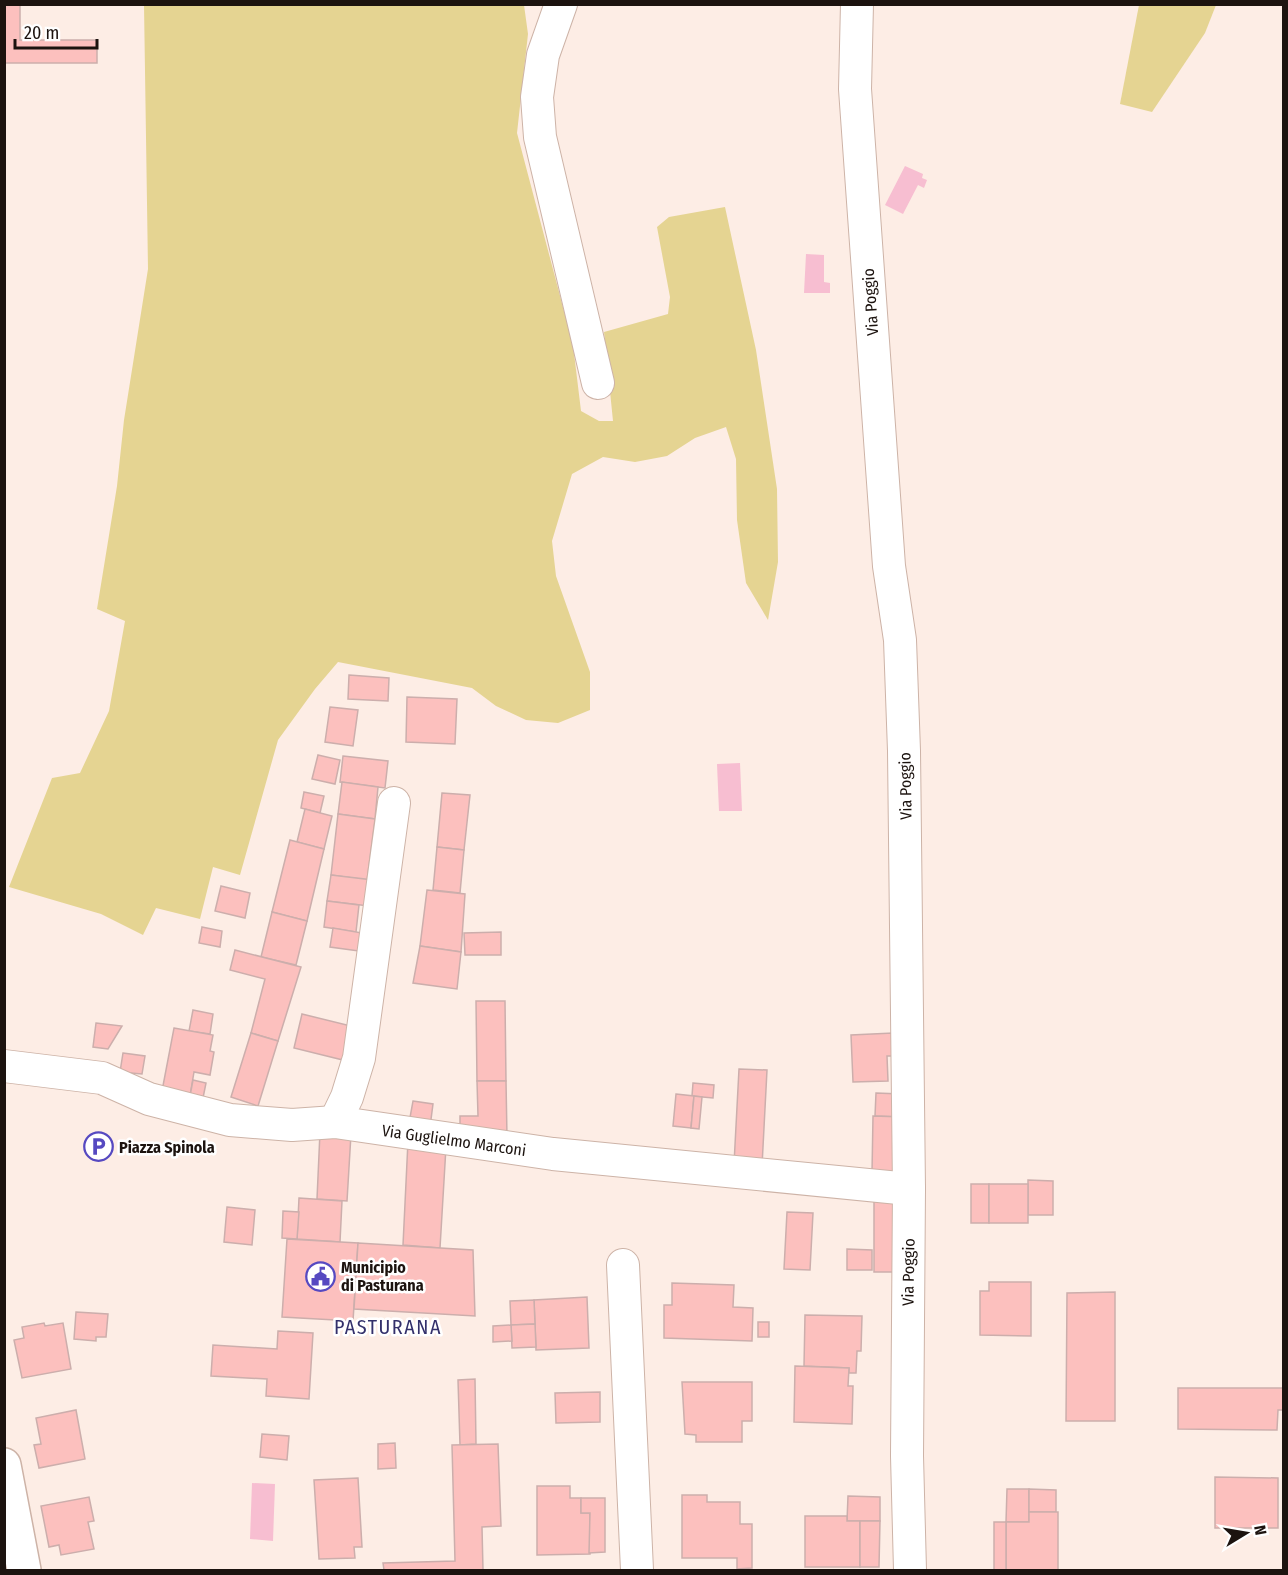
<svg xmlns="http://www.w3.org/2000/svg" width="1288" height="1575" font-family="'Fira Sans Condensed',sans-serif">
<rect width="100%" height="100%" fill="#fdede5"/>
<g fill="#e5d492">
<polygon points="144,5 524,5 528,34 517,133 573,345 581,411 599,421 613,421 604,332 668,314 670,297 657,227 669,217 725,207 756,350 777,489 778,562 768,620 746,583 737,520 736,459 726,427 695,438 667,456 635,462 603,457 572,474 552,541 556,576 590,672 590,710 558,723 526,720 496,706 472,688 338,662 315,689 278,740 240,875 213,867 200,919 156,908 143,935 101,914 9,887 52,778 80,773 109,711 125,621 97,609 117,486 124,420 148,269"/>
<polygon points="1139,5 1216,5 1205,33 1152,112 1120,104"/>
</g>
<g fill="#f7bed1">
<polygon points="905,166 923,174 922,178 927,180 924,188 918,185 903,214 885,205"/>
<polygon points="806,254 824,255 824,282 830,283 830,293 804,293"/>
<polygon points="740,763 742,811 719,811 717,764"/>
<polygon points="252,1483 275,1484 273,1541 250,1539"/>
</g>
<g fill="#fcc0be" stroke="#ccaeac" stroke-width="1.5">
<polygon points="4,4 20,4 20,40 97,40 97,63 4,63"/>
<polygon points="349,675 389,678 388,701 348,699"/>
<polygon points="407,697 457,699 455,744 406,742"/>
<polygon points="330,707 358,710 353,746 325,742"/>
<polygon points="318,755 340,760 335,784 312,779"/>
<polygon points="343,756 388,761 385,788 340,782"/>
<polygon points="342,782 378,787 375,819 338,814"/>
<polygon points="304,792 324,796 320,813 301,808"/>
<polygon points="442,793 470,795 464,850 437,847"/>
<polygon points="305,809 332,816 324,849 297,842"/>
<polygon points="338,814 375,819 367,880 331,875"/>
<polygon points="290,840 324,849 307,921 272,912"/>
<polygon points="437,847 464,850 460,893 433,890"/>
<polygon points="331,875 373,880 369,906 327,901"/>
<polygon points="221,886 250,893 245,918 215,911"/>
<polygon points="427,890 465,894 461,952 420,946"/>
<polygon points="327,901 359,905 356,932 324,927"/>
<polygon points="272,912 307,921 296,965 261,957"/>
<polygon points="202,927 222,931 220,947 199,943"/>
<polygon points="333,928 368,934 366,952 330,947"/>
<polygon points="501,932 501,955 465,955 464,933"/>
<polygon points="420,946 461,952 457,989 413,983"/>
<polygon points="235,950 301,967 278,1041 251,1033 265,979 230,970"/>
<polygon points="476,1001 505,1001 506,1081 477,1081"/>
<polygon points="193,1010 213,1014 210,1034 189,1031"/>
<polygon points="302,1014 355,1027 347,1061 294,1048"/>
<polygon points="96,1023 122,1026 108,1049 93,1047"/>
<polygon points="174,1028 213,1035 210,1051 214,1052 210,1075 194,1072 190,1096 162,1091"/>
<polygon points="251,1033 278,1041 258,1106 231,1097"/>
<polygon points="893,1033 894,1056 887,1056 888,1081 853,1082 851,1035"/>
<polygon points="123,1053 145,1056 142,1074 120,1072"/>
<polygon points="739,1069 767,1070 762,1166 734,1164"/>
<polygon points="193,1080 206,1083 203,1098 190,1096"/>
<polygon points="477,1081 506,1081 507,1137 460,1137 460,1116 478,1116"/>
<polygon points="693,1083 714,1085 713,1098 692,1096"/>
<polygon points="876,1093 901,1094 900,1117 875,1116"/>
<polygon points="676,1094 694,1096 691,1128 673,1126"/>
<polygon points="694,1096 702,1097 699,1129 691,1128"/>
<polygon points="413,1101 433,1104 430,1127 409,1123"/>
<polygon points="873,1116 904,1117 902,1174 872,1173"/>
<polygon points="320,1132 351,1134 347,1201 317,1199"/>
<polygon points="408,1141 446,1147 440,1248 403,1245"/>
<polygon points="1028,1180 1053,1181 1053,1215 1028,1215"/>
<rect x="971" y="1184" width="18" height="39"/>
<rect x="989" y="1184" width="39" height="39"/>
<polygon points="299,1198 342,1201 340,1242 297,1239"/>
<rect x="874" y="1200" width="27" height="72"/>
<polygon points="227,1207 255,1210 252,1245 224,1242"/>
<polygon points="283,1211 299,1212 297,1239 282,1238"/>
<polygon points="787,1212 813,1213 810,1270 784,1269"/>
<polygon points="287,1239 358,1243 353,1321 282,1317"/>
<polygon points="358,1243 473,1250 475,1316 354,1309"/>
<polygon points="847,1249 872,1250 872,1270 847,1270"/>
<polygon points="989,1282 1031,1282 1031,1336 980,1335 980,1291 989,1291"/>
<polygon points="672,1283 734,1285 733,1307 753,1308 752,1341 664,1338 664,1305 672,1305"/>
<polygon points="1115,1292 1115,1421 1066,1421 1067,1293"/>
<polygon points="587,1297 589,1348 536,1350 534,1300"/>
<polygon points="534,1300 535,1324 511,1325 510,1301"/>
<polygon points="76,1312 108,1314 106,1337 96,1337 96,1341 74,1339"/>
<polygon points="805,1315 862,1316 861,1351 857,1351 856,1373 849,1373 849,1368 804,1366"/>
<rect x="758" y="1322" width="11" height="15"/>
<polygon points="44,1323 45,1326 63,1323 71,1369 22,1378 14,1340 24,1338 22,1327"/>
<polygon points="535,1324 536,1347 512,1348 511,1325"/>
<polygon points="511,1325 512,1341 493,1342 493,1326"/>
<polygon points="278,1331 313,1333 309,1399 266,1396 267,1379 211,1376 213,1345 277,1349"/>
<polygon points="795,1366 849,1368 848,1386 853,1386 852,1424 794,1422"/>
<polygon points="475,1379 476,1444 460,1445 458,1380"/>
<polygon points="682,1382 752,1382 752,1421 742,1421 742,1442 696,1442 696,1435 685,1434"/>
<polygon points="1178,1388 1284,1388 1284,1410 1278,1410 1277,1430 1178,1429"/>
<polygon points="600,1392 600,1422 556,1423 555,1393"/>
<polygon points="76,1410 85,1459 39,1468 34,1445 41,1444 36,1418"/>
<polygon points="262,1434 289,1436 287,1460 260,1457"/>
<polygon points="395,1443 396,1468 378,1469 378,1444"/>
<polygon points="498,1444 501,1526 482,1527 483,1570 384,1570 383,1563 455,1561 452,1445"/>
<polygon points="1215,1477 1278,1478 1278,1528 1215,1528"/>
<polygon points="358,1478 362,1547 354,1547 355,1558 319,1559 314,1480"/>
<polygon points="537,1486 570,1486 570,1498 581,1498 581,1513 590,1513 590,1554 537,1555"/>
<polygon points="1007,1489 1029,1489 1029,1522 1006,1522"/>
<polygon points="1029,1489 1056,1490 1056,1512 1029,1512"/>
<polygon points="682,1495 707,1495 707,1502 740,1502 740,1524 752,1524 752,1568 737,1569 737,1558 682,1558"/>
<polygon points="848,1496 880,1497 880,1521 847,1521"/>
<polygon points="89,1497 94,1521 88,1522 94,1549 61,1555 59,1545 49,1547 41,1506"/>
<polygon points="581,1498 605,1498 605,1552 589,1553 590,1513 581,1513"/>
<polygon points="1029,1512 1058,1512 1058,1570 1006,1570 1006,1522 1029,1522"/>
<polygon points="805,1516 847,1516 847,1521 860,1521 860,1567 805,1567"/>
<polygon points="860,1521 880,1521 879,1567 860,1567"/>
<rect x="994" y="1522" width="12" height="48"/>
</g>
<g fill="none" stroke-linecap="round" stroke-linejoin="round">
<defs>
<g id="minor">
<polyline points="561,4 543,55 537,97 540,137 598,383"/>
<polyline points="857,4 855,89 889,566 900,640 904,751 909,1189 907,1456 910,1570"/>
<polyline points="4,1066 102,1078 149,1099 230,1120 292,1125 335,1122 553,1154 909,1189"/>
<polyline points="335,1122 347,1097 359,1058 394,803"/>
<polyline points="623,1265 637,1570"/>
</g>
<polyline id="secondary" points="4,1465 24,1570"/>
</defs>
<use href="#minor" stroke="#cdb3a7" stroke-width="34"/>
<use href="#secondary" stroke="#cdb3a7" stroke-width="36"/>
<use href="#minor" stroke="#fff" stroke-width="32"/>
<use href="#secondary" stroke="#fff" stroke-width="33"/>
</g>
<defs>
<symbol id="parking-ring" viewBox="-11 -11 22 22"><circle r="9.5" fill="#fff" stroke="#5649c1" stroke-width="1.5"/><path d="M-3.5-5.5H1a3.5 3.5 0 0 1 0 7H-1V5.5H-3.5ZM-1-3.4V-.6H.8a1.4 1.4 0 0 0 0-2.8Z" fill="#5649c1"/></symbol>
<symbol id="civic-ring" viewBox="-11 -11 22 22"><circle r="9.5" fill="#fff" stroke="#5649c1" stroke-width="1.5"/><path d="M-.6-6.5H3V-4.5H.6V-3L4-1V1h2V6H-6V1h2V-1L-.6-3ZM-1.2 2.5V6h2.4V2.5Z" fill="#5649c1"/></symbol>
</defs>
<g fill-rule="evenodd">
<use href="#parking-ring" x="82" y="1130" width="33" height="33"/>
<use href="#civic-ring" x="304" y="1260" width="33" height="33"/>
</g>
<g text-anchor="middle" stroke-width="5" stroke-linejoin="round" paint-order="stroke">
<g font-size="16" fill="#1c130f" stroke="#fff">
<text transform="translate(870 302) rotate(-94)" y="6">Via Poggio</text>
<text transform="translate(905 786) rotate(-91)" y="6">Via Poggio</text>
<text transform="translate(454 1140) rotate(8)" y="6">Via Guglielmo Marconi</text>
<text transform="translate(908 1272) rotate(-89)" y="6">Via Poggio</text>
</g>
<g font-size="16" font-weight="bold" fill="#1c130f" stroke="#fff" text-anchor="start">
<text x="119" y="1153">Piazza Spinola</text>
<text x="341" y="1273">Municipio<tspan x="341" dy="18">di Pasturana</tspan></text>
</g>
<g font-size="20" letter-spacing="1.5" fill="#33306b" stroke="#fff">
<text x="388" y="1334">PASTURANA</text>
</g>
</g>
<rect width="1288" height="1575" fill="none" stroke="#1c130f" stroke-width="12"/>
<g transform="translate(1246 1533) rotate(79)" stroke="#ffffff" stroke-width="4.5" paint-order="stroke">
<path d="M0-4.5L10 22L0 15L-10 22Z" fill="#1c130f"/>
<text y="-9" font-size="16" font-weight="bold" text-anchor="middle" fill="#1c130f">N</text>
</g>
<path d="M15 39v9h82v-9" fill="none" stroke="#1c130f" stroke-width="3"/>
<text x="24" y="39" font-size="18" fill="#1c130f" stroke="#ffffff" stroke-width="4.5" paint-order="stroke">20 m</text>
</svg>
